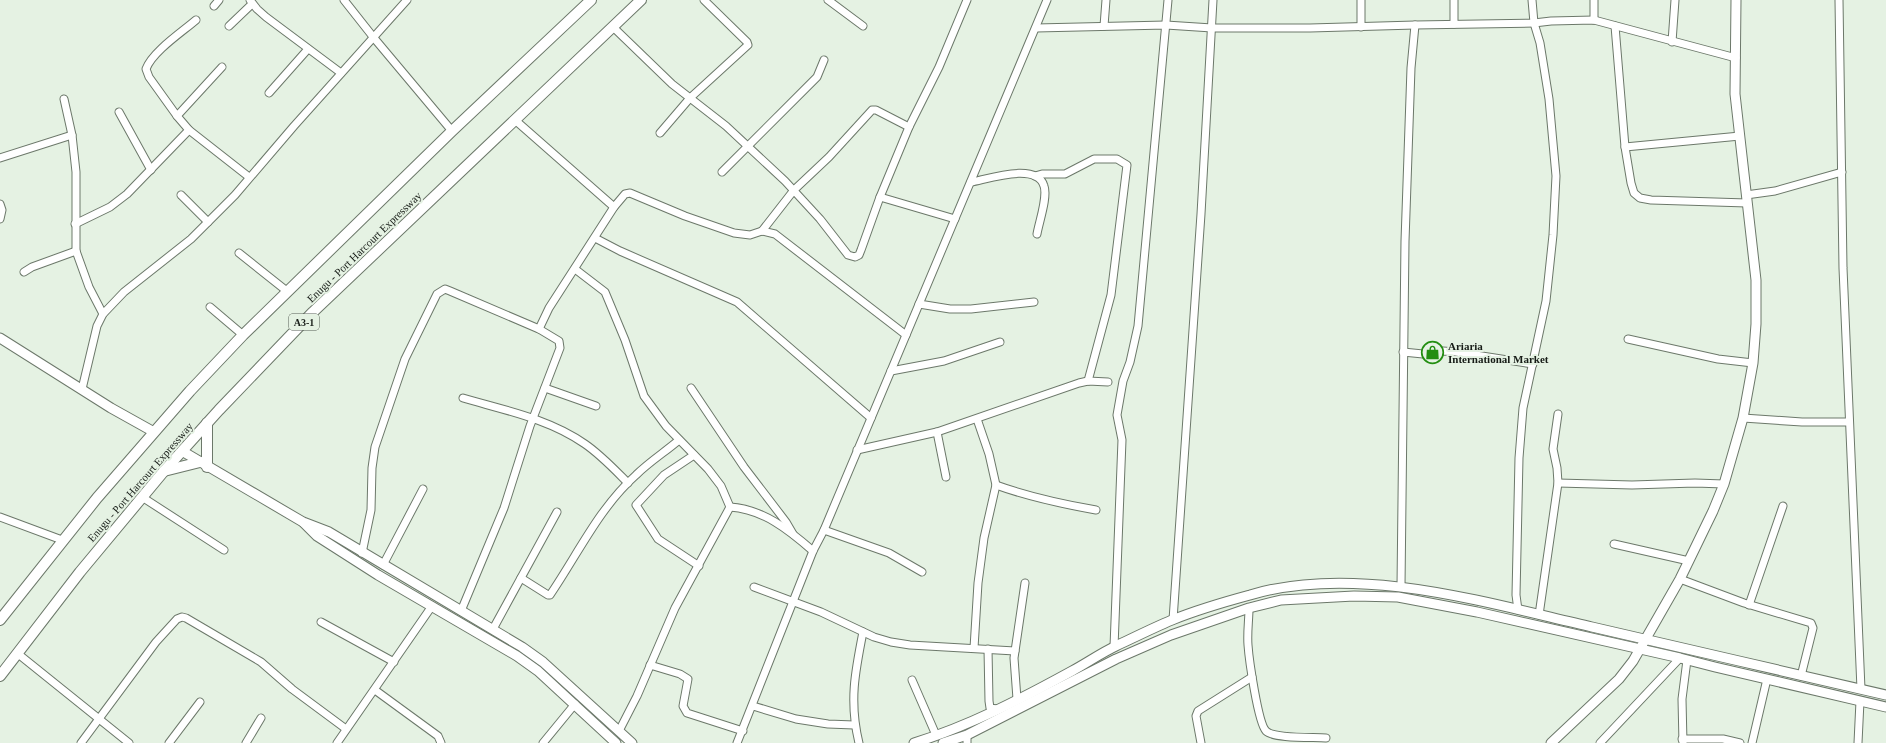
<svg xmlns="http://www.w3.org/2000/svg" width="1886" height="743" font-family="Georgia,serif">
<rect width="100%" height="100%" fill="#e5f2e3"/>
<g fill="none" stroke-linecap="round" stroke-linejoin="round">
<defs>
<g id="minor">
<polyline points="250,0 257,9 266,17 341,73"/>
<polyline points="344,0 374,38 452,131"/>
<polyline points="828,0 863,26"/>
<polyline points="1594,0 1594,20"/>
<polyline points="1839,0 1843,268 1861,689"/>
<polyline points="214,6 219,0"/>
<path d="M196,20C182,32 152,52 146,69L149,77L177,116L189,130L249,177"/>
<polyline points="1454,24 1454,0"/>
<polyline points="229,26 252,4"/>
<polyline points="1104,26 1106,0"/>
<polyline points="1615,26 1625,147 1631,183 1634,193 1640,198 1651,200 1747,203"/>
<polyline points="613,27 672,84 726,126 785,181 820,219 848,255 855,257 859,255 861,250 880,197 909,127 939,67 967,0"/>
<polyline points="1361,27 1361,0"/>
<polyline points="1036,28 1166,25 1212,28 1310,28 1415,25 1534,23 1551,21 1594,20 1736,58"/>
<polyline points="1672,42 1675,0"/>
<polyline points="269,93 308,49"/>
<polyline points="64,99 72,135 76,172 76,251 89,287 103,314"/>
<polyline points="119,112 151,170"/>
<polyline points="177,116 222,67"/>
<polyline points="515,120 614,207"/>
<polyline points="660,133 690,98 748,45 747,42 704,0"/>
<polyline points="1625,147 1740,136"/>
<polyline points="0,158 72,135"/>
<polyline points="722,172 817,77 824,60"/>
<polyline points="1035,176 1042,174 1065,174 1094,159 1117,159 1127,165 1111,295 1088,381"/>
<path d="M971,182C988,179 1037,162 1044,186C1048,197 1039,222 1037,234"/>
<polyline points="181,195 208,222"/>
<polyline points="1746,195 1775,191 1842,172"/>
<polyline points="880,197 955,219"/>
<polyline points="0,204 2,210 0,219"/>
<polyline points="75,224 110,207 127,194 189,130"/>
<polyline points="762,231 794,190 829,157 872,110 876,110 909,127"/>
<polyline points="595,238 620,251 737,302 871,418"/>
<polyline points="239,253 288,292"/>
<polyline points="575,269 605,292 625,340 644,396 666,426 708,469 721,486 730,507 675,608 637,696 619,731"/>
<polyline points="24,272 32,267 76,251"/>
<polyline points="919,304 950,309 971,309 1034,302"/>
<polyline points="210,307 243,335"/>
<polyline points="539,329 549,308 614,207 625,194 630,193 685,216 734,233 750,235 762,231 775,234 906,335"/>
<polyline points="1628,339 1718,359 1753,363"/>
<polyline points="1403,352 1423,354 1443,351 1456,352 1533,364"/>
<polyline points="891,371 944,361 1000,342"/>
<polyline points="545,388 596,406"/>
<polyline points="691,388 744,467 786,522 793,534"/>
<polyline points="82,389 97,326 103,314 124,292 191,239 235,195 294,126 407,0"/>
<path d="M463,398C504,410 550,419 585,444C601,455 614,469 628,483"/>
<polyline points="1743,418 1802,422 1849,422"/>
<polyline points="937,432 946,477"/>
<polyline points="857,450 937,432 1079,383 1088,381 1108,382"/>
<polyline points="694,455 664,475 636,505 658,539 699,566"/>
<polyline points="1558,483 1632,485 1695,483 1724,484"/>
<path d="M996,485C1029,497 1062,504 1096,510"/>
<polyline points="142,497 224,550"/>
<path d="M730,507C763,509 789,530 813,551"/>
<polyline points="0,517 62,540"/>
<polyline points="824,530 889,553 922,572"/>
<polyline points="1614,544 1689,561"/>
<polyline points="362,553 371,510 372,468 375,447 405,359 437,294 445,289 450,291 539,329 559,341 560,348 530,426 504,508 461,611"/>
<polyline points="383,565 423,489"/>
<path d="M521,578L548,595H550C578,554 599,508 636,475C649,462 665,452 679,440"/>
<polyline points="1680,579 1744,603 1811,623 1813,628 1801,676"/>
<polyline points="1401,586 1405,241 1411,68 1415,25"/>
<polyline points="754,587 821,612 874,637 891,642 910,645 1015,651"/>
<polyline points="1749,605 1783,506"/>
<path d="M1249,608C1249,620 1247,632 1248,645C1249,659 1258,723 1266,731C1274,739 1314,737 1326,738"/>
<polyline points="1518,610 1516,595 1519,458 1523,408 1546,301 1553,235 1556,176 1549,99 1540,43 1534,23 1532,0"/>
<polyline points="1539,615 1558,483 1557,468 1553,449 1558,414"/>
<polyline points="1173,620 1201,214 1213,0"/>
<polyline points="321,622 394,662"/>
<polyline points="493,629 557,512"/>
<polyline points="1114,647 1122,440 1117,415 1123,381 1130,362 1138,326 1168,0"/>
<polyline points="974,648 978,583 984,538 996,485 989,454 977,419"/>
<polyline points="988,649 989,701 990,708 997,709"/>
<polyline points="17,653 129,743"/>
<polyline points="650,665 680,674 688,679 683,706 687,713 743,731"/>
<polyline points="912,680 936,735"/>
<polyline points="375,690 438,736 441,743"/>
<polyline points="1017,699 1014,658 1025,583"/>
<polyline points="753,706 796,719 828,724 854,725"/>
<polyline points="1682,739 1723,739 1740,743"/>
<polyline points="81,743 156,642 177,619 182,617 186,618 261,662 292,689 346,729"/>
<polyline points="169,743 200,702"/>
<polyline points="246,743 261,718"/>
<polyline points="337,743 432,606"/>
<polyline points="543,743 575,704"/>
<polyline points="737,743 813,551 824,530 1047,0"/>
<path d="M859,743C849,702 855,672 863,632"/>
<polyline points="967,743 967,735"/>
<polyline points="1201,743 1196,716 1198,711 1252,677"/>
<polyline points="1600,743 1680,658"/>
<polyline points="1683,743 1682,699 1687,660"/>
<polyline points="1752,743 1767,679"/>
<polyline points="1858,743 1860,701"/>
</g>
<g id="major">
<polyline points="0,338 111,408 154,432"/>
<polyline points="182,451 303,522 329,532 522,647 543,662 632,743"/>
<polyline points="304,523 317,536 378,575 517,656 538,671 616,743"/>
<path d="M914,743C969,726 1021,699 1072,671C1087,663 1101,653 1116,646C1135,637 1153,628 1172,620C1197,610 1224,602 1250,595C1356,563 1487,603 1592,627C1690,649 1788,673 1886,695"/>
<polyline points="943,743 967,735 1116,659 1171,635 1249,608 1281,600 1354,596 1398,597 1477,612 1680,658 1715,667 1886,707"/>
<polyline points="1551,743 1619,679 1633,661 1680,579 1713,511 1724,484 1743,418 1753,363 1756,324 1756,280 1735,94 1736,0"/>
</g>
<g id="highway">
<polyline points="207,423 207,467"/>
<polyline points="164,471 200,462"/>
<polyline points="0,620 97,498 190,391 243,335 452,131 591,0"/>
<polyline points="0,676 80,572 164,471 219,410 313,312 641,0"/>
</g>
</defs>
<use href="#minor" stroke="#6c786a" stroke-width="9"/>
<use href="#major" stroke="#6c786a" stroke-width="11"/>
<use href="#highway" stroke="#6c786a" stroke-width="12"/>
<use href="#minor" stroke="#fff" stroke-width="7"/>
<use href="#major" stroke="#fff" stroke-width="9"/>
<use href="#highway" stroke="#fff" stroke-width="10"/>
</g>
<defs>
<symbol id="shop-ring" viewBox="-11 -11 22 22"><circle r="9.5" fill="#e5f2e3" stroke="#238e11" stroke-width="1.5"/><path d="M-5-2.5h2.3a2.7 3.5 0 0 1 5.4 0H5L5.5 6h-11ZM-1.5-2.5h3a1.5 2.3 0 0 0-3 0Z" fill="#238e11"/></symbol>
</defs>
<g fill-rule="evenodd">
<use href="#shop-ring" x="1420" y="340" width="25" height="25"/>
</g>
<g text-anchor="middle" stroke-width="4" stroke-linejoin="round" paint-order="stroke">
<rect fill="#e5f2e3" stroke="#555c54" stroke-width="1" x="289" y="314" width="30" height="16" rx="3"/>
<g font-size="10" font-weight="bold" fill="#171c17">
<text x="304" y="326">A3-1</text>
</g>
<g font-size="11" fill="#171c17" stroke="#e5f2e3">
<text transform="translate(364 247) rotate(-44)" y="4">Enugu - Port Harcourt Expressway</text>
<text transform="translate(140 482) rotate(-49)" y="4">Enugu - Port Harcourt Expressway</text>
</g>
<g font-size="11" font-weight="bold" fill="#171c17" stroke="#e5f2e3" text-anchor="start">
<text x="1448" y="350">Ariaria<tspan x="1448" dy="13">International Market</tspan></text>
</g>
</g>
</svg>
